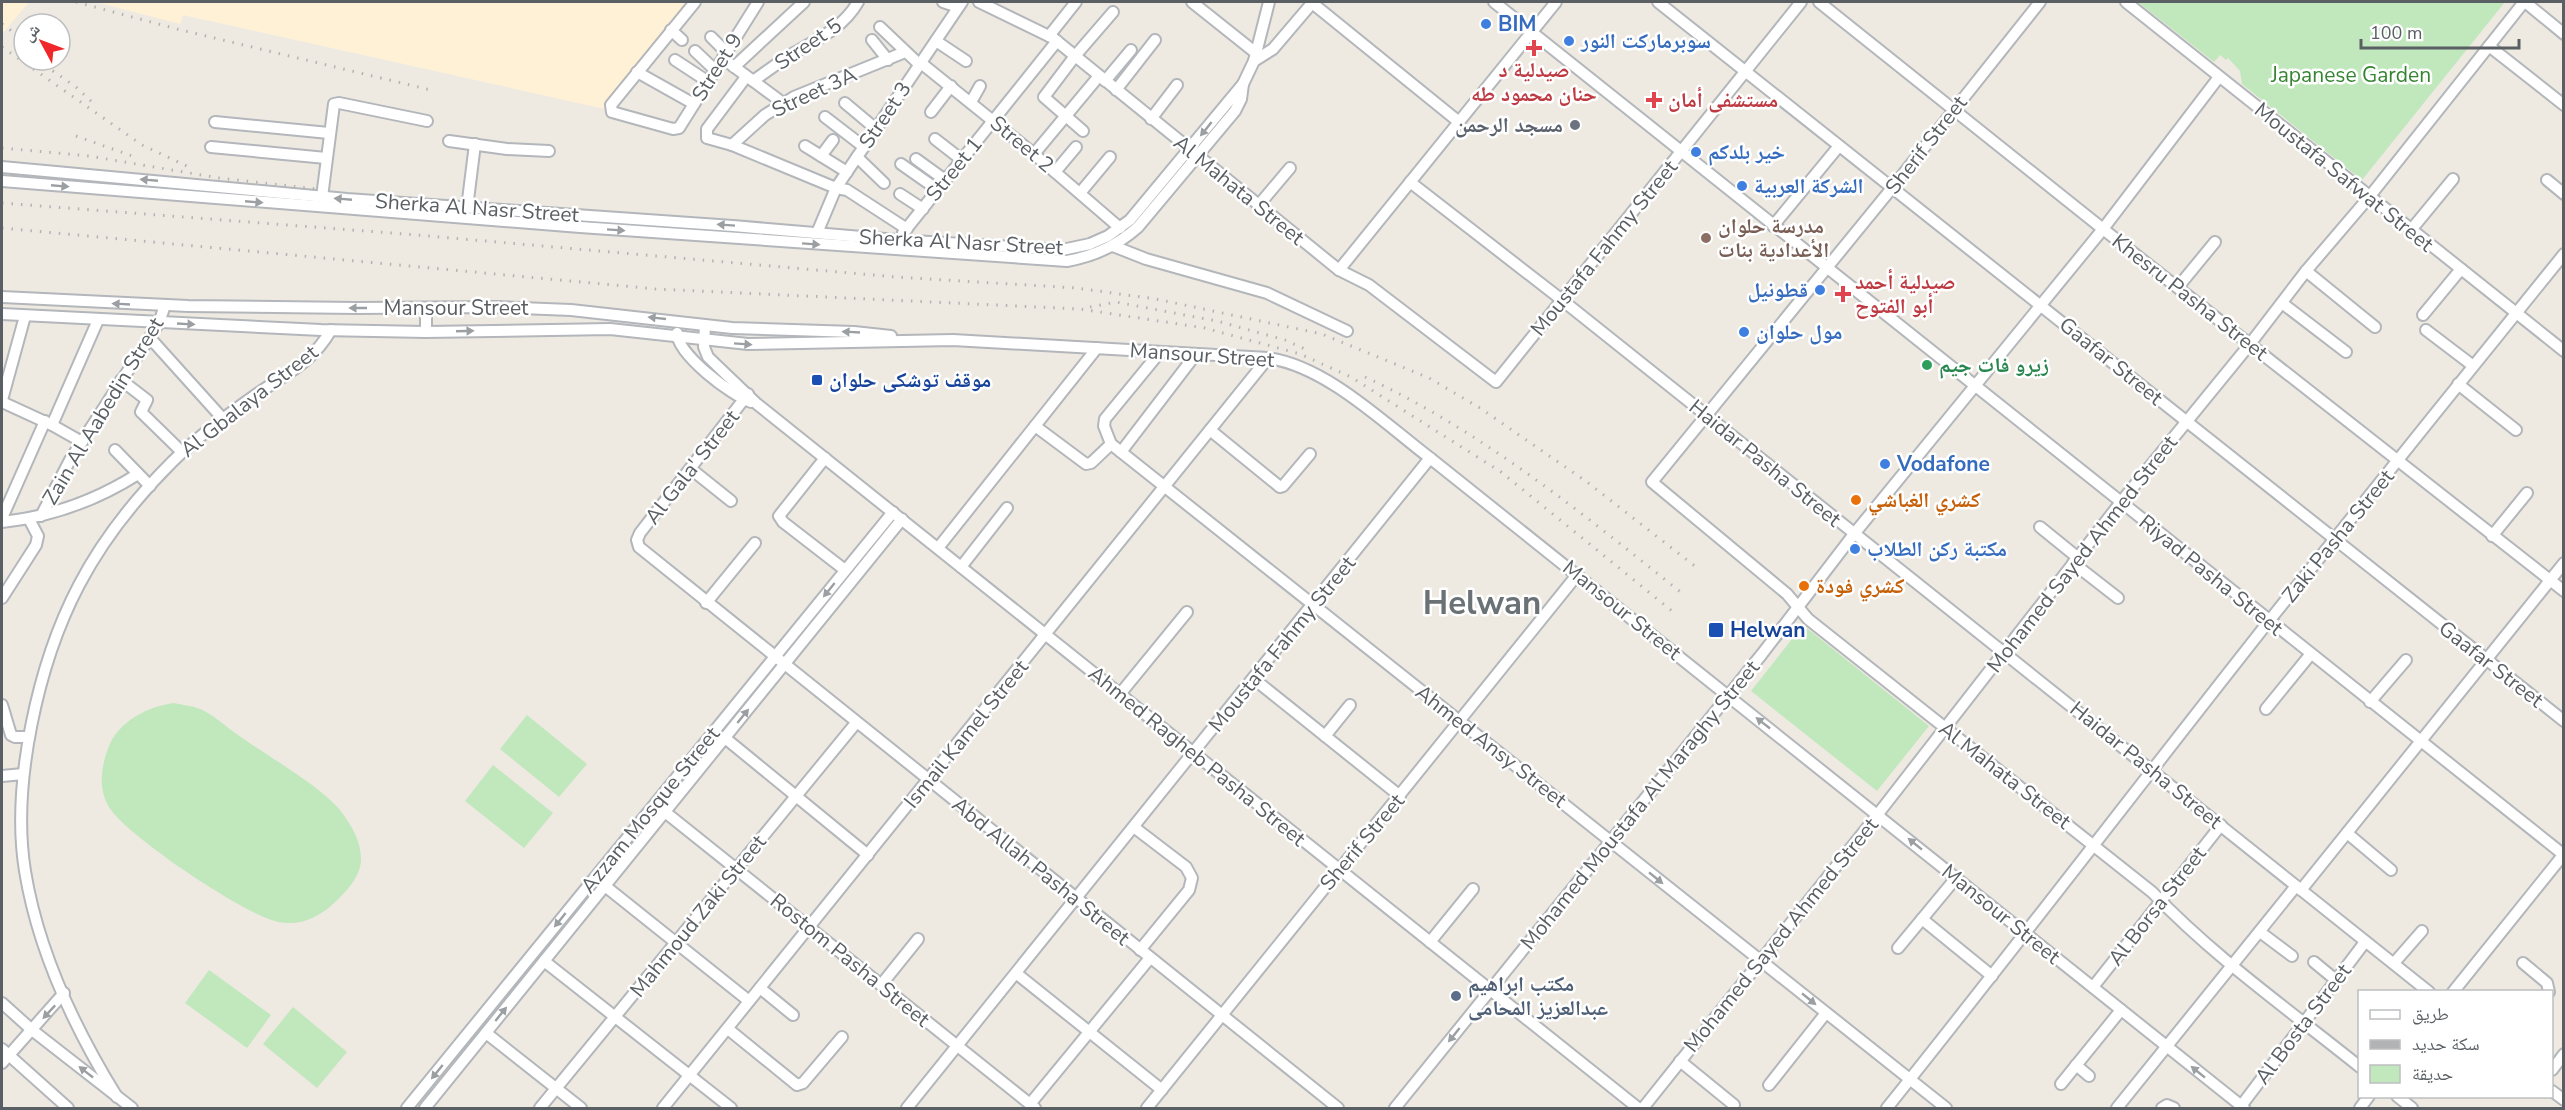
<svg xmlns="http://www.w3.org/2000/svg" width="2565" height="1110" font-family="'Nunito Sans','Noto Naskh Arabic',sans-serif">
<rect width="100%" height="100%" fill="#eeeae2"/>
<g fill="#fff1d6">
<polygon points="2,2 29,2 2,34"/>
<polygon points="96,2 692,2 605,109 183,15 180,24"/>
</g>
<g fill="#c1e7bd">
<polygon points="2138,2 2505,2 2362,180 2242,84 2240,71 2228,58 2226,60 2220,55 2214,62"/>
<polygon points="1803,625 1929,726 1877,791 1751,691"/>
<path d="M174,703C182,705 193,706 200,709C214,715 226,727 238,735C266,755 319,785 340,810C351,824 361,841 361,859C361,877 345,893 333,904C317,919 297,927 275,921C241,912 132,839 111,810C97,791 101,766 109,746C119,721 149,706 174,703Z"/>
<polygon points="527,715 587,764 559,797 500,749"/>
<polygon points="493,765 553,813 524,848 465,801"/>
<polygon points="209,970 271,1015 247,1048 185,1003"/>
<polygon points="293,1007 347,1052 317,1088 263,1044"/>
</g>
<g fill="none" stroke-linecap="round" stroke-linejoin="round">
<defs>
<g id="minor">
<polyline points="695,2 611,105 612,112 673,129 679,128 758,2"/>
<polyline points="943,2 958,7"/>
<polyline points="979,2 1053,38 1339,270 1369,285 1496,382 1801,2"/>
<polyline points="1192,2 1256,53"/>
<polyline points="1311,2 1459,122"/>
<polyline points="1494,2 2564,855"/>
<polyline points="1658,2 2564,721"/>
<polyline points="1819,2 2103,229 2564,591"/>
<path d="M2040,2L1892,188L1652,482L1787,594L1808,619L2152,892C2214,957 2289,1010 2360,1067"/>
<polyline points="2126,2 2564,351"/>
<polyline points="2525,2 2564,34"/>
<polyline points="880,27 920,65"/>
<polyline points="671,30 682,40"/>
<polyline points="1049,36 1076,2"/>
<polyline points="711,37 725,51"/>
<polyline points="872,40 888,60"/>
<polyline points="936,41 966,61"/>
<polyline points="2489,46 2564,105"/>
<polyline points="695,51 714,69"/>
<polyline points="675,60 707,81"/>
<polyline points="1254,61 1273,49 1313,2"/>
<polyline points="729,63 783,103"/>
<polyline points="921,63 1034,154 1120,228"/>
<polyline points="734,67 804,2"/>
<polyline points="637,72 694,104"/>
<polyline points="746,77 707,129 707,138 732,145 836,188 847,190 907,229"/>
<path d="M753,81C766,72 779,62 792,54C818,39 843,28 858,2"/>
<polyline points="1105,81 1131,50"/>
<polyline points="1116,90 1155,40"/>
<polyline points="971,102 980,86"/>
<polyline points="845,103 876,129"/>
<polyline points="931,112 951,86"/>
<polyline points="825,117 864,147"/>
<polyline points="1151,119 1177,85"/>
<polyline points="215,122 329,133"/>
<polyline points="1083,131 1044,97 1075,56 1113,12"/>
<polyline points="935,139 962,160"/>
<polyline points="449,141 507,149 549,151"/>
<polyline points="732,145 765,115 794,97 905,52"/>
<polyline points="805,146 847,172"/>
<polyline points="211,147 326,158"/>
<polyline points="1034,154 1099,76"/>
<polyline points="821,156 833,140"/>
<polyline points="857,157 884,183"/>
<polyline points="916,159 945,180"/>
<polyline points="901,164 938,190"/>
<polyline points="2,167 347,199 733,226 897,240 1062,250 1090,244 1108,236 1130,220 1243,84 1254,61 1269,2"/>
<polyline points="1055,172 1076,147"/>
<polyline points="2547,180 2564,194"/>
<path d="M2,181L580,227L1067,261C1095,256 1117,246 1138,227L1235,111L1241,99L1243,84"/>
<polyline points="1410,182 1562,300 2429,992"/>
<polyline points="1080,193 1110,157"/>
<polyline points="900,194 923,209"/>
<polyline points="322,197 334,104 339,103 427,121"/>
<polyline points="1258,206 1290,168"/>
<polyline points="467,208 475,144"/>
<polyline points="1773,226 1839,146"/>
<polyline points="2411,230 2453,179"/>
<polyline points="817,233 836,188 962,2"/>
<polyline points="903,233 1057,41"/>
<polyline points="1113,246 1146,259 1267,293 1347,331"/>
<polyline points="1339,270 1556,2"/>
<polyline points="2306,271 2375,327"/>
<polyline points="2178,287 2215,242"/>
<polyline points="2,297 188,306 356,308 496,307 571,310 732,328 854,332 891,336"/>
<polyline points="2282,303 2346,352"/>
<polyline points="426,308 426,332"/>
<path d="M2,314L321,330L426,332L610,329L748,344L953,340L1268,358C1326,366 1384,423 1430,458L2244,1108"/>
<polyline points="2423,315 2461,269"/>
<polyline points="705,325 704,347 708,357 757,404 1638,1108"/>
<polyline points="2426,330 2472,365"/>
<path d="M677,333C678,355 731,395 751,402"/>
<polyline points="150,338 223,419"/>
<polyline points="121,380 147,400 141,412 182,452"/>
<polyline points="2458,384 2516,430"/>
<polyline points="748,394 640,533 637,540 639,547 1338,1108"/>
<polyline points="2,400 25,316"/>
<polyline points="2,402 52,425 82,442"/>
<polyline points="52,425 98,320"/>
<polyline points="1035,426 1086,464 1091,463 1111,444 1946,1108"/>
<polyline points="1210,430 1280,487 1283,486 1310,454"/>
<polyline points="1111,444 1104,426 1105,419 1160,352"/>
<polyline points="115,450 150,486"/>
<polyline points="1121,452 1196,354"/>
<polyline points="825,458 779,516 783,522 845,570"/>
<polyline points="691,469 731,501"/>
<polyline points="41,516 70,460 159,323 165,305"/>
<polyline points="2,518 45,421"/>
<path d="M2,522C50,517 97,500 138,474"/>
<polyline points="2040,527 2077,557"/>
<polyline points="2492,536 2527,493"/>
<polyline points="938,548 1097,348"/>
<polyline points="2073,563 2118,598"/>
<polyline points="961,567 1007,508"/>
<polyline points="2,598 36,545 38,536 29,519"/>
<polyline points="706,603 755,543"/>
<polyline points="1254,679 1400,796"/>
<polyline points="1120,694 1187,612"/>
<polyline points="2370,702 2406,660"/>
<polyline points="2,705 11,735 15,737 29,737"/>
<polyline points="2266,709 2310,655"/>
<polyline points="1325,736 1350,705"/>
<polyline points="725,738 868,855"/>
<polyline points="2,776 23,774"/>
<polyline points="665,812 1035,1108"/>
<polyline points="1135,828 1186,867 1192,878 1189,890 1140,950"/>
<polyline points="2347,833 2391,870"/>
<polyline points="605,886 749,1001"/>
<polyline points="2301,890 2564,563"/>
<polyline points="1922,919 1992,976"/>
<polyline points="2260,932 2292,956"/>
<polyline points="1430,942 1473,889"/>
<polyline points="1898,948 1956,878"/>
<polyline points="544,961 731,1108"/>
<polyline points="2314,962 2337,981"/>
<polyline points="2394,963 2422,931"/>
<polyline points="2523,963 2547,983 2549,992"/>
<polyline points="1017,974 1162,1090"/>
<polyline points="881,985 918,939"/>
<polyline points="2093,987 2221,825"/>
<polyline points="760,988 793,1015"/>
<polyline points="2453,992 2564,854"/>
<polyline points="2,1003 32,1030 132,1108"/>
<polyline points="728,1029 797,1085 803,1083 842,1037"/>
<polyline points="486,1033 581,1108"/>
<polyline points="2,1049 68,1108"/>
<polyline points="1680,1061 1734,1105"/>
<polyline points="2,1063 64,993"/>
<polyline points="2076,1065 2089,1076"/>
<polyline points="2552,1070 2564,1054"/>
<polyline points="2061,1084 2121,1010"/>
<polyline points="1769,1085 1826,1013"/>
<polyline points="2552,1091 2564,1100"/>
<polyline points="2397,1096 2412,1108"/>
<path d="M117,1097C75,1029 38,951 25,871C11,785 38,663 79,585C102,541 136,498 172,462C197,437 227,415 257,394C287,373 312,363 331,330"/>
<polyline points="1030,1104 1150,958"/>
<polyline points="2241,1106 2365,942"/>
<polyline points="407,1108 893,512"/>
<polyline points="425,1108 902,519"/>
<polyline points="540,1108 856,723"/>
<polyline points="663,1108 1268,358"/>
<polyline points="907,1108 1430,458"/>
<polyline points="1147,1108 1577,575"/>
<polyline points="1395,1108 1762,654 1854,534 2103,229 2219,77"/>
<polyline points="1643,1108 1878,814 2121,502 2250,344 2306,271 2370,196 2524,2"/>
<path d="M1887,1108C2016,947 2141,783 2269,621C2367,498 2465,376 2564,254"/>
<polyline points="2117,1108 2296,886"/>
<polyline points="2162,1108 2167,1105 2174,1108"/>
<polyline points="2360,1108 2369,1096"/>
</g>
</defs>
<use href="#minor" stroke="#b3b6ba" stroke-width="14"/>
<use href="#minor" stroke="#fff" stroke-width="10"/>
<g stroke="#b2b3b4" stroke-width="3" stroke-dasharray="1.5 8" stroke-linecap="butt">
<polyline points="76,2 177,29 435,91"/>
<polyline points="2,24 24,40"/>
<polyline points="2,47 142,145 191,168"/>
<polyline points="37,60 76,87 92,102"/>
<polyline points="76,136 135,157"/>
<polyline points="2,148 89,156 219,178 317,189"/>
<polyline points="2,203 417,235 896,277 1076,288 1156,299 1322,334 1429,378 1480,408 1587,482 1696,567"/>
<polyline points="2,228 656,289 1080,309 1205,328 1300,354 1351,377 1501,472 1672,611"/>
<polyline points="1090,307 1116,302 1217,321 1285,340 1305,349"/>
<path d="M1365,377C1482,431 1583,514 1683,594"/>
</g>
</g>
<defs><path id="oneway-solid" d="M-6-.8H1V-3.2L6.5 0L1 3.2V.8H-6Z" transform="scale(1.5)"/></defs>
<g fill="#9c9fa2">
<use href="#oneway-solid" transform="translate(1206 129) rotate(129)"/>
<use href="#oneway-solid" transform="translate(149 180) rotate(-175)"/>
<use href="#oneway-solid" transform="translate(60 186) rotate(5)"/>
<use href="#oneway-solid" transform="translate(343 199) rotate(-175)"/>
<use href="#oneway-solid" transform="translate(254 202) rotate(5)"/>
<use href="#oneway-solid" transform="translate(726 225) rotate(-176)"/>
<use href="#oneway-solid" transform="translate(616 230) rotate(4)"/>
<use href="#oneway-solid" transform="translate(811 244) rotate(4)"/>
<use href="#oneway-solid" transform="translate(121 304) rotate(-177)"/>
<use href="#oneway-solid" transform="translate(358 308) rotate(-180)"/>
<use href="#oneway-solid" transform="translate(657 318) rotate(-174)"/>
<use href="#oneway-solid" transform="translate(186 324) rotate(3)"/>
<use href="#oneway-solid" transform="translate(465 331) rotate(-2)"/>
<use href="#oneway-solid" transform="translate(851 332) rotate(-177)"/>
<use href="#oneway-solid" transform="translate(743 344) rotate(4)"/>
<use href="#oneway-solid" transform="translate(829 590) rotate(129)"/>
<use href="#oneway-solid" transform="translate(743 716) rotate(-51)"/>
<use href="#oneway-solid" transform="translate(1763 723) rotate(-142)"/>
<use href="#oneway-solid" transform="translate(1915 844) rotate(-141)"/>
<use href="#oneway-solid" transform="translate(1656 878) rotate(39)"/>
<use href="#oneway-solid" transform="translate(560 920) rotate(129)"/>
<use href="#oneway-solid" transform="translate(1809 999) rotate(39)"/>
<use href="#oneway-solid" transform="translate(49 1012) rotate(133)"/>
<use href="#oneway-solid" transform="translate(501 1014) rotate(-51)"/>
<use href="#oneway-solid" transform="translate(1454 1035) rotate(129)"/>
<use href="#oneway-solid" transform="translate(86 1072) rotate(-142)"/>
<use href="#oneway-solid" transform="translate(437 1072) rotate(129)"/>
<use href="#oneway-solid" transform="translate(2198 1072) rotate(-141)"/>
</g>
<g fill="#3f7fe0" stroke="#fff" stroke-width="2">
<circle cx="1486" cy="24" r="6"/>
<circle cx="1569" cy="41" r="6"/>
<circle cx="1696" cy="152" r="6"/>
<circle cx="1742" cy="186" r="6"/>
<circle cx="1820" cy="290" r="6"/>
<circle cx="1744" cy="332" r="6"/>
<circle cx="1885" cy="464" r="6"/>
<circle cx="1855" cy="549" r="6"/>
</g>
<g fill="#e0444e" stroke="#fff" stroke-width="2">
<path d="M1531 39h6v6h6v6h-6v6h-6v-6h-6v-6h6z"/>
<path d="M1651 91h6v6h6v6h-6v6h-6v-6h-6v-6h6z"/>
<path d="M1840 285h6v6h6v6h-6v6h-6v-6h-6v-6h6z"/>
</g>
<circle fill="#6b7280" stroke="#fff" stroke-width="2" cx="1575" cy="125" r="6"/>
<circle fill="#8d6e63" stroke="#fff" stroke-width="2" cx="1706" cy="238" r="6"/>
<circle fill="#2e9e5b" stroke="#fff" stroke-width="2" cx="1927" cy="365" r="6"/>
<g fill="#1a4fb4" stroke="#fff" stroke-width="2">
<rect x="811" y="374" width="12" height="12" rx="3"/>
<rect x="1708" y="622" width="16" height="16" rx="3"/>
</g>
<g fill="#e8710a" stroke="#fff" stroke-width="2">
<circle cx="1856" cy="500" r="6"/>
<circle cx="1804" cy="586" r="6"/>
</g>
<circle fill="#5c6f8a" stroke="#fff" stroke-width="2" cx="1456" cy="996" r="6"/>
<g text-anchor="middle" stroke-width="5" stroke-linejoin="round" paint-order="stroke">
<g font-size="21" font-weight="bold" fill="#366cbe" stroke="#fff" text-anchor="start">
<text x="1498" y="31">BIM</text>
<text x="1581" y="48">سوبرماركت النور</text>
<text x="1708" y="159">خير بلدكم</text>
<text x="1754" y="193">الشركة العربية</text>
<text x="1808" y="297" text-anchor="end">قطونيل</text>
<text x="1756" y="339">مول حلوان</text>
<text x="1897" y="471">Vodafone</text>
<text x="1867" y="556">مكتبة ركن الطلاب</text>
</g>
<g font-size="21" fill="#5a5f64" stroke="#fff">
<text transform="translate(808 44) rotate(-34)" y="7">Street 5</text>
<text transform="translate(717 67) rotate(-58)" y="7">Street 9</text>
<text transform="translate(814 92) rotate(-25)" y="7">Street 3A</text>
<text transform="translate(885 115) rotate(-56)" y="7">Street 3</text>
<text transform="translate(1022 144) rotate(40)" y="7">Street 2</text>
<text transform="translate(1926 145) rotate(-52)" y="7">Sherif Street</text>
<text transform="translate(954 169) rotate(-51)" y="7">Street 1</text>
<text transform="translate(2344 177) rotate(39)" y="7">Moustafa Safwat Street</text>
<text transform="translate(1239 190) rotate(39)" y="7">Al Mahata Street</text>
<text transform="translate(477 208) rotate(4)" y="7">Sherka Al Nasr Street</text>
<text transform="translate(961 242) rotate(3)" y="7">Sherka Al Nasr Street</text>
<text transform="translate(1604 248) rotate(-51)" y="7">Moustafa Fahmy Street</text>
<text transform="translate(2190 297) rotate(38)" y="7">Khesru Pasha Street</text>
<text x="456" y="315">Mansour Street</text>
<text transform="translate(1202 355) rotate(4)" y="7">Mansour Street</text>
<text transform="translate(2111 361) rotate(39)" y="7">Gaafar Street</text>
<text transform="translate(249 401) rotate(-38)" y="7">Al Gbalaya Street</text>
<text transform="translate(103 411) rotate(-59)" y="7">Zain Al Aabedin Street</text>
<text transform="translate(1765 463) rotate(39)" y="7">Haidar Pasha Street</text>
<text transform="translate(692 467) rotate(-52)" y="7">Al Gala' Street</text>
<text transform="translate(2338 536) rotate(-51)" y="7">Zaki Pasha Street</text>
<text transform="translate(2082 554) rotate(-52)" y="7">Mohamed Sayed Ahmed Street</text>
<text transform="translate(2211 575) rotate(39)" y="7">Riyad Pasha Street</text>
<text transform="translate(1622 610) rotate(39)" y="7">Mansour Street</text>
<text transform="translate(1282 644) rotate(-51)" y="7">Moustafa Fahmy Street</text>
<text transform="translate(2491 664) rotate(38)" y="7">Gaafar Street</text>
<text transform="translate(966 734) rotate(-51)" y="7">Ismail Kamel Street</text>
<text transform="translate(1491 746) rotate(38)" y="7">Ahmed Ansy Street</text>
<text transform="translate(1197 756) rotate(39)" y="7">Ahmed Ragheb Pasha Street</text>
<text transform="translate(2146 765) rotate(39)" y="7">Haidar Pasha Street</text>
<text transform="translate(2005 775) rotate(38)" y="7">Al Mahata Street</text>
<text transform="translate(1640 805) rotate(-51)" y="7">Mohamed Moustafa Al Maraghy Street</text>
<text transform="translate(650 810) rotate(-51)" y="7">Azzam Mosque Street</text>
<text transform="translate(1362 842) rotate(-50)" y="7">Sherif Street</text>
<text transform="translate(1041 871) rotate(39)" y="7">Abd Allah Pasha Street</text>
<text transform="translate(2157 906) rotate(-52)" y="7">Al Borsa Street</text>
<text transform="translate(2001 914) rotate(39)" y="7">Mansour Street</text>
<text transform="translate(698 916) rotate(-51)" y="7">Mahmoud Zaki Street</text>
<text transform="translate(1781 935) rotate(-51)" y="7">Mohamed Sayed Ahmed Street</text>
<text transform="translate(850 960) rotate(39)" y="7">Rostom Pasha Street</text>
<text transform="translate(2303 1024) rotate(-53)" y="7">Al Bosta Street</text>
</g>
<g font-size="21" font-weight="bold" fill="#be3a42" stroke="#fff" text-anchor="start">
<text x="1534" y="77" text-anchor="middle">صيدلية د<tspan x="1534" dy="24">حنان محمود طه</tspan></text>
<text x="1668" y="107">مستشفى أمان</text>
<text x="1855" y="289">صيدلية أحمد<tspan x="1855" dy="24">أبو الفتوح</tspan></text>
</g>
<g font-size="21" fill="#358431" stroke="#fff">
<text x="2351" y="82">Japanese Garden</text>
</g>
<g font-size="21" font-weight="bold" fill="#5b616d" stroke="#fff" text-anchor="end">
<text x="1563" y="132">مسجد الرحمن</text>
</g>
<g font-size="21" font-weight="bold" fill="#785e54" stroke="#fff" text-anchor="start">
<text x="1718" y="233">مدرسة حلوان<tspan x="1718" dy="24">الأعدادية بنات</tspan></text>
</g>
<g font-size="21" font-weight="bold" fill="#27864d" stroke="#fff" text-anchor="start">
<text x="1939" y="372">زيرو فات جيم</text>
</g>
<g font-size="21" font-weight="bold" fill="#164399" stroke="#fff" text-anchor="start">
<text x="829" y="387">موقف توشكى حلوان</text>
<text x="1730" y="637">Helwan</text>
</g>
<g font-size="21" font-weight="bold" fill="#c56008" stroke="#fff" text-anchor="start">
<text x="1868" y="507">كشري الغباشي</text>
<text x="1816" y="593">كشري فودة</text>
</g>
<g font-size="21" font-weight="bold" fill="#4e5e75" stroke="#fff" text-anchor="start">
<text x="1468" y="991">مكتب ابراهيم<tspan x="1468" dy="24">عبدالعزيز المحامى</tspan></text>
</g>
<g font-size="33" font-weight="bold" fill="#6b7276" stroke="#fff">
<text x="1482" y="614">Helwan</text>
</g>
</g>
<rect width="2565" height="1110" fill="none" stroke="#5a5f64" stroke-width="6"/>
<rect x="2358" y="990" width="195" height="108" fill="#ffffff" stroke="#bdbfc1" stroke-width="1.5"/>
<rect x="2370" y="1010" width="30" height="9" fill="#ffffff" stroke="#bdbfc1" stroke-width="1.5"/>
<text x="2412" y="1020" font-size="18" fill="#5a5f64">طريق</text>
<rect x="2370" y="1040" width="30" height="9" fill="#b2b3b4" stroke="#bdbfc1" stroke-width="1.5"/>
<text x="2412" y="1050" font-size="18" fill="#5a5f64">سكة حديد</text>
<rect x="2370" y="1065" width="30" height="18" fill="#c1e7bd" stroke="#bdbfc1" stroke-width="1.5"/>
<text x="2412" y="1080" font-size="18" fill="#5a5f64">حديقة</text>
<g transform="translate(42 42) rotate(311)"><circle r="28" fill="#ffffff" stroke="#bdbfc1" stroke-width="1.5"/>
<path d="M0-4.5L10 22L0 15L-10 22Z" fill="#ef272b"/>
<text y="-9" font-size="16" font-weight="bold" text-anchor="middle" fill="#5a5f64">ش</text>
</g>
<path d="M2361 39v9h158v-9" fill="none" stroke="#5a5f64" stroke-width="3"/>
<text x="2370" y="39" font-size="18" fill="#5a5f64" stroke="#ffffff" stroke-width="4.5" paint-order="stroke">100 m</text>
</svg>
